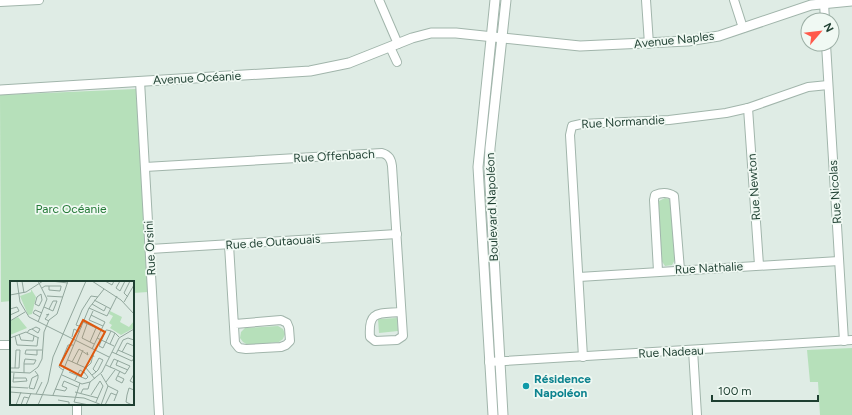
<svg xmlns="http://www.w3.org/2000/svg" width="852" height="415" font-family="Figtree,sans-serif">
<rect width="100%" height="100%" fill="#dfece5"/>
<g fill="#b6e0ba">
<polygon points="136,89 148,292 133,293 133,282 11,282 11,301 1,302 0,95"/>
<polygon points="665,198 669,199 671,203 675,260 672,265 665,266 661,260 658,204 659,201"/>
<polygon points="397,318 398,331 379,333 378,319"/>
<polygon points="278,326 283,329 285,334 283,339 279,342 248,345 243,342 240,338 241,332 245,328"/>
<polygon points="852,348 852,415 820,415 818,382 810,382 807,350"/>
</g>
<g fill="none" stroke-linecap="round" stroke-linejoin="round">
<defs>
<g id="minor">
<polyline points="379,0 398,44"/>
<polyline points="646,0 649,44"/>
<polyline points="734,0 743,28"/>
<polyline points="0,2 39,0"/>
<polyline points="824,3 825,20"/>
<polyline points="826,44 844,341"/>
<polyline points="390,47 397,62"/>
<polyline points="140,81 159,415"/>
<polyline points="748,108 759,265"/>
<path d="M145,167L382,153C389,155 391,159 392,166L403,336L397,340L375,341L370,337C368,310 378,314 401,312"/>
<polyline points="229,245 235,343 239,348 246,349 281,347 286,345 290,341 289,328 287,323 281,320 235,324"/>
<polyline points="150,249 397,234"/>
<path d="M658,271L654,200L655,195C662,192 668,192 674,196L680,270"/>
<polyline points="579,277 839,261"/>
<polyline points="0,345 11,345"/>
<polyline points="693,350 697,415"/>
<polyline points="583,357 570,135 572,126 581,124 669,120 726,113 748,108 808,87 828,85"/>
<polyline points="489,362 852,340"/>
<polyline points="77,415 77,404"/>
</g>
<g id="tertiary">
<polyline points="0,90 310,71 349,63 412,38 431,33 456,33 580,46 688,41 719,36 811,5 852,1"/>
<polyline points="493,415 478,167 495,0"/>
<polyline points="503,415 489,168 490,148 506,0"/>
</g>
</defs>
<use href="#minor" stroke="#a1b5ab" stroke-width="10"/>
<use href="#tertiary" stroke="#a1b5ab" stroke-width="11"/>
<use href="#minor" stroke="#fff" stroke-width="8"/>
<use href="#tertiary" stroke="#fff" stroke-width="9"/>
</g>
<circle fill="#0f9aa8" stroke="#f0f9f3" stroke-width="1.5" cx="526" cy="386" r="4"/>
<g text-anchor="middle" stroke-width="3.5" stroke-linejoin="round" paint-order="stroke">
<g font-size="12" fill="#1e3f31" stroke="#f0f9f3">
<text transform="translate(674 40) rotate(-6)" y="4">Avenue Naples</text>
<text transform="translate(197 78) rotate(-3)" y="4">Avenue Océanie</text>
<text transform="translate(623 122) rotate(-3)" y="4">Rue Normandie</text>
<text transform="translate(334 156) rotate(-3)" y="4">Rue Offenbach</text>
<text transform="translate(754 187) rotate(-94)" y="4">Rue Newton</text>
<text transform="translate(835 192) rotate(-94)" y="4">Rue Nicolas</text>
<text transform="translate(492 207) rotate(-92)" y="4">Boulevard Napoléon</text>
<text transform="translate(273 242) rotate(-4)" y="4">Rue de Outaouais</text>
<text transform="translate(150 248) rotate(-93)" y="4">Rue Orsini</text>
<text transform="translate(709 268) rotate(-3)" y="4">Rue Nathalie</text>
<text transform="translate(671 352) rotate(-3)" y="4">Rue Nadeau</text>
</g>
<g font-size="12" fill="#247a37" stroke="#f0f9f3">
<text x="71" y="213">Parc Océanie</text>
</g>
<g font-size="12" font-weight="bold" fill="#0d838f" stroke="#f0f9f3" text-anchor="start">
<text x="534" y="383">Résidence<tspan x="534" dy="14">Napoléon</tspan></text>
</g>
</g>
<g transform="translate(10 281)">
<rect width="124" height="124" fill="#dfece5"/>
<path d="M21,8L26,16L22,33L18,34L10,15L21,11ZM100,30L112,36L110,41L119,46L124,40V47L111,54L100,47L102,44L99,42L103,35L99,33ZM8,36L17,47L0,54V40Z" fill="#b6e0ba"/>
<path fill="none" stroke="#92a79d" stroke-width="1" d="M7,0L10,21L19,36L99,76M12,0L14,12M28,0L37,18L28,41M41,0L58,2M82,0L111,19L124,33M95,0L102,4L104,0M110,0L106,7L110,10L115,0M32,7L35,5H51V6L50,10L39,9V5M31,13L32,19L29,25L25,23L27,16ZM0,14L16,11L33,0M37,15L53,16M118,16L114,12L120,0M84,19L101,28M114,21L124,4M82,23L94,30L96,26M34,26L43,30L47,20H43L39,28M79,27L97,35L107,15M0,28L7,26L9,30L0,34M83,30L79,39L93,45M36,34L39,33L35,38L39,40M81,34L95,41L82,68M30,36L23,32L25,29L32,32M0,40L15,31M73,41L91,49M77,43L72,57L84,63M72,46L66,44L72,29L81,15L88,16M101,50L93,67L89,65L96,49H97L101,50L105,52L109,56M17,52L19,49L22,48L26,46L30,48L28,52L22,48M9,53L11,59L23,60L24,55M5,55L7,64L27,65L28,57M62,56L64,48L70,51M0,57L16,51L29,57M87,57L104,65M80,61L86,47M100,63L105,52M27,69V74L15,73L16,69H32M108,69L124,76M102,71L122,80L124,77M112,71L117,62L124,65M106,73L113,59L118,57L124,59M58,79L76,87L85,98M108,79L106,84L118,89M62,81L69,68L78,74L77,71M67,83L73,69M0,84V57M96,84L100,86L105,88L115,93L120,85L104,78L100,86M0,87H9L10,69H6L5,87M76,87L81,82L83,74L84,76M53,89L49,86L58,64H63M25,90L28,94V97L24,108L19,107L22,97L28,94M0,91L20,92L28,86L32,78L34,51L39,39L47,33L58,0M59,91L76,98L78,96L74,91M14,92V82L15,78L26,79L24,83H14M124,93L120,100L124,102M52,94L72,103L80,101L92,91L109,57L124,48M82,94L86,91L88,89L93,79L89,77L83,88L86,91M108,95L114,98L112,102L106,99V98L110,90M4,97H16L17,100L4,101H3L4,92M65,99L70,89L75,92M96,101L105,89M70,102L64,121L79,124M98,105L108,110L104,120M0,106L18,107M45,108L55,110L57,107L52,105L54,100L68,106M0,111L74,117L92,124M65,111L88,117M71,112L73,108H78L80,101M26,113L32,101M43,114L79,27L94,8M81,114L90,100L93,105L86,121M48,119L59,121V124M6,124L11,111M11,124L14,116L19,117M16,124L21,112M28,124L38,101L43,76L76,0M91,124L98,105L91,93M95,124L101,112L106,114M122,124L116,121L117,114L119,107L124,109"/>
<path fill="#de580e" fill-opacity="0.15" stroke="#de580e" stroke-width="2" d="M73,39L95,51L71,95L50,84Z"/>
<rect width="124" height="124" fill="none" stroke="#1e3f31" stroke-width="2"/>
</g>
<g transform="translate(820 32) rotate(62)"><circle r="19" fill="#f0f9f3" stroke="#9cafa5"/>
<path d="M0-3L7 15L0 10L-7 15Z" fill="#ff5a4b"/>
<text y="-6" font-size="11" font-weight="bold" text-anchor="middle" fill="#1e3f31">N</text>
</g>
<path d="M712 395v6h106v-6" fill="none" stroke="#1e3f31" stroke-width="2"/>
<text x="718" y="395" font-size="12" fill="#1e3f31" stroke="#f0f9f3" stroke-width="3" paint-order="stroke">100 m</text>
</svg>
